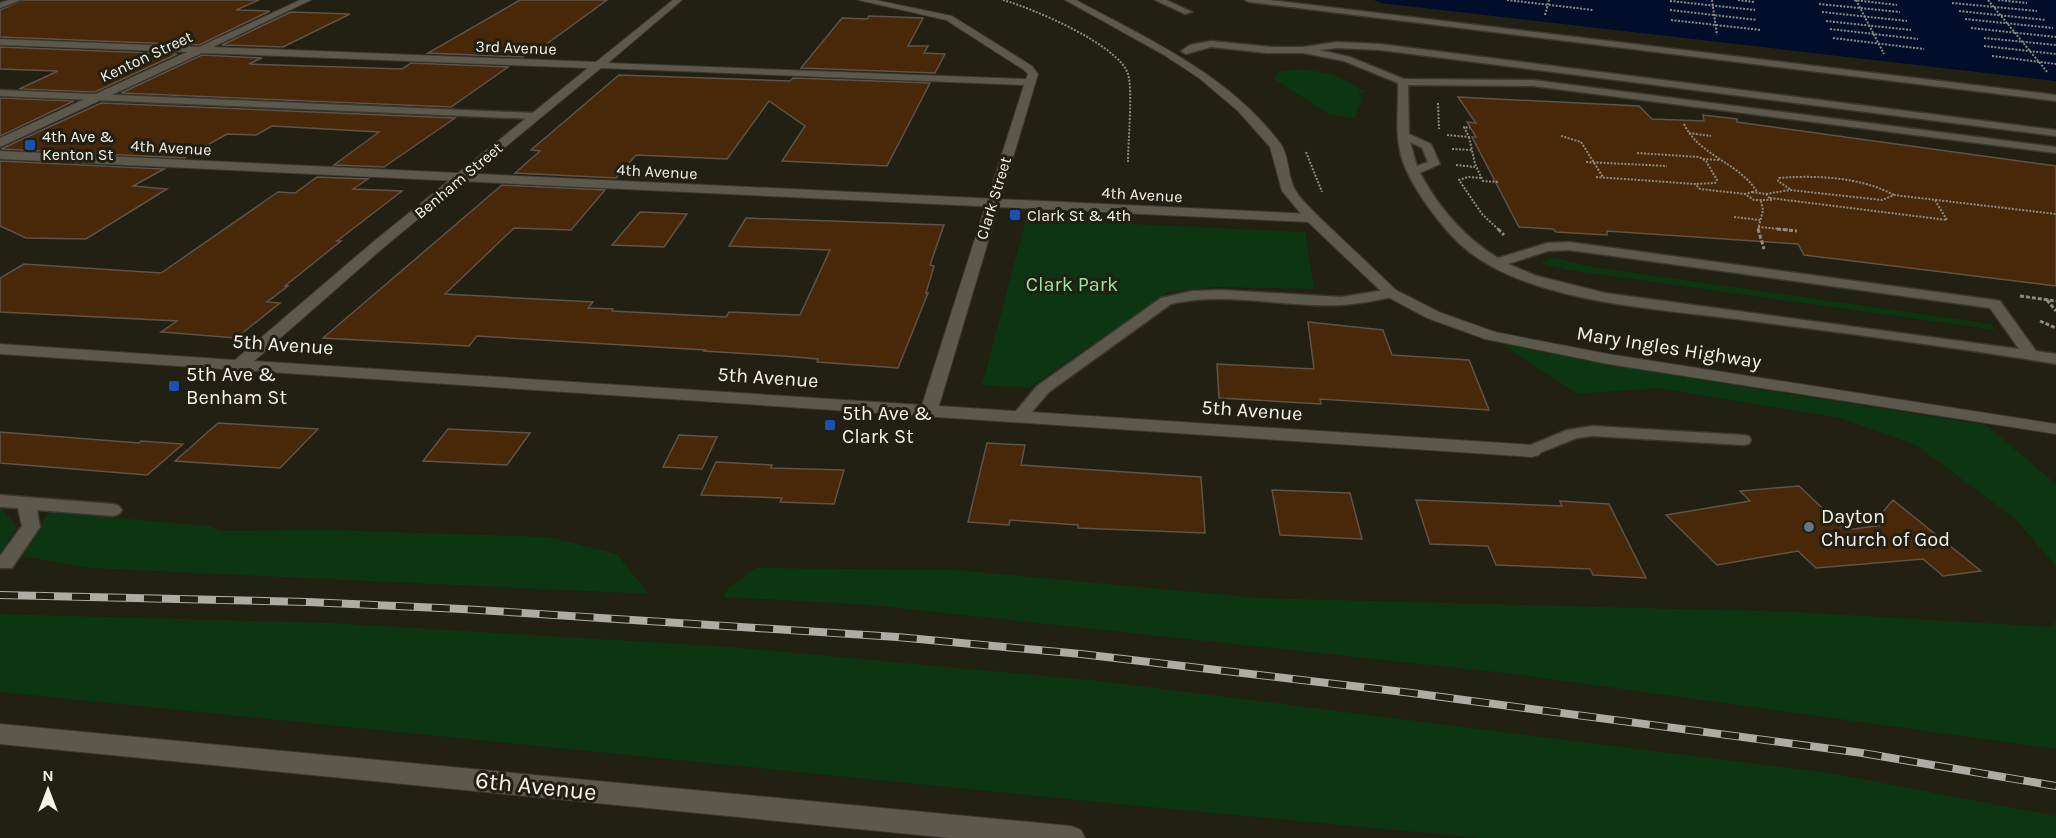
<svg xmlns="http://www.w3.org/2000/svg" width="2056" height="838" font-family="Karla,sans-serif">
<rect width="100%" height="100%" fill="#221f13"/>
<g fill="#0c3512">
<polygon points="1289,70 1308,70 1333,74 1366,92 1358,93 1362,98 1355,118 1330,115 1274,79 1278,72"/>
<polygon points="1026,219 1305,232 1314,289 1217,287 1168,292 1029,388 982,385"/>
<polygon points="1551,257 1594,267 1991,324 1996,330 1568,270 1541,263"/>
<polygon points="1498,342 1708,381 1986,425 2056,484 2056,566 2015,519 1916,445 1840,418 1657,388 1578,394"/>
<polygon points="0,508 17,526 1,552 0,552"/>
<polygon points="49,512 209,526 222,531 326,530 549,537 617,554 649,594 90,568 22,556"/>
<polygon points="756,568 957,570 1260,598 1796,612 2049,627 2056,621 2056,749 1514,674 870,605 723,597 729,587"/>
<polygon points="0,614 332,623 731,647 1090,680 1830,773 2056,816 2056,838 1479,838 1117,804 0,692"/>
</g>
<polygon fill="#000e2a" points="1374,0 2056,0 2056,81 1381,3"/>
<g fill="#482808" stroke="#5f5349" stroke-width="1.5">
<polygon points="23,0 259,0 236,10 270,11 199,45 0,37 0,10"/>
<polygon points="520,0 607,0 541,48 536,48 523,57 428,53"/>
<polygon points="291,12 350,14 283,47 222,45"/>
<polygon points="869,16 923,18 908,46 928,46 924,53 945,54 935,73 801,68 842,18 867,19"/>
<polygon points="0,47 177,54 95,92 19,89 58,71 0,69"/>
<polygon points="202,55 262,58 249,64 402,69 411,63 508,67 451,107 121,93"/>
<polygon points="619,75 790,81 793,78 930,83 887,166 782,161 805,126 769,101 727,159 636,155 616,178 515,173 540,151 531,150"/>
<polygon points="1458,97 1639,106 1652,119 1704,121 1703,115 1737,119 1737,122 2056,166 2056,286 1804,255 1798,244 1607,231 1607,235 1556,232 1553,229 1519,227 1472,137 1476,137 1467,122 1476,123"/>
<polygon points="0,98 74,101 0,136"/>
<polygon points="101,103 455,118 384,167 334,165 379,132 272,126 256,135 227,134 184,158 1,149"/>
<polygon points="0,161 164,169 133,186 167,189 86,239 26,238 0,226"/>
<polygon points="317,177 368,179 353,189 402,191 337,241 341,241 285,286 288,286 267,302 280,303 236,338 161,332 177,321 0,312 0,278 24,264 161,273 278,192 295,193"/>
<polygon points="502,185 605,190 571,230 514,228 445,294 593,302 588,308 613,309 612,311 726,317 729,312 800,315 830,250 729,246 746,218 944,225 930,265 934,266 926,293 928,293 898,368 817,362 818,359 783,356 704,351 705,350 477,336 469,346 323,338"/>
<polygon points="640,212 687,214 664,247 612,245"/>
<polygon points="1308,322 1383,330 1392,355 1469,360 1489,410 1320,399 1321,404 1219,398 1217,364 1314,369"/>
<polygon points="218,423 318,429 280,468 175,461"/>
<polygon points="448,429 530,433 507,465 423,461"/>
<polygon points="0,432 139,443 141,441 183,444 147,475 0,463"/>
<polygon points="679,435 717,437 702,469 663,467"/>
<polygon points="987,443 1025,445 1021,465 1201,477 1205,533 1078,528 1078,525 1010,520 1009,525 968,522"/>
<polygon points="716,462 772,465 771,468 844,470 834,504 780,502 782,498 701,495"/>
<polygon points="1799,486 1846,530 1883,525 1876,520 1893,500 1981,571 1943,576 1923,559 1816,568 1798,551 1717,565 1666,515 1750,501 1740,491"/>
<polygon points="1272,490 1350,493 1362,539 1280,535"/>
<polygon points="1416,500 1562,506 1560,501 1609,504 1646,578 1593,575 1590,569 1496,565 1488,546 1430,544"/>
</g>
<g fill="none" stroke-linecap="round" stroke-linejoin="round">
<defs>
<g id="service">
<polygon points="9,0 21,0 0,8 0,3"/>
<polygon points="1155,0 1166,0 1192,12 1185,14"/>
<polygon points="1245,0 1269,0 2056,95 2056,101 1249,2"/>
<path d="M1211,41L1273,47H1303L1337,42L1380,44L2056,130V136L1380,50L1337,48L1319,50L1350,57L1404,79L1533,80L2056,147V153L1533,86L1408,85L1409,134L1431,144L1440,164L1420,173C1439,208 1465,238 1498,258L1547,243L1569,242L1995,300L2000,301L2036,351L2056,354V364C1955,347 1853,334 1751,321C1667,309 1537,305 1468,251C1444,232 1406,182 1400,151C1395,130 1399,106 1398,83L1344,61L1303,53H1267L1211,47L1186,54L1181,51L1190,45ZM1410,142L1422,148L1428,162L1417,166ZM1569,250L1990,308L2019,349L1605,293L1537,276L1508,264L1548,251Z"/>
<polygon points="0,90 535,113 540,116 535,119 0,96"/>
<path d="M1391,289L1398,293L1396,296C1379,300 1359,304 1341,305C1284,308 1228,291 1171,304L1049,392L1025,420H1013L1011,417L1037,386L1161,298L1192,291L1221,290L1341,297Z"/>
<polygon points="1593,426 1743,435 1749,436 1751,440 1749,444 1743,445 1593,436 1577,438 1532,456 1526,455 1523,451 1526,447 1567,430"/>
<polygon points="0,495 113,504 119,506 122,510 119,514 113,516 37,510 40,527 12,568 0,568 0,556 22,526 18,508 0,507"/>
</g>
<g id="minor">
<path d="M300,0H311L213,47L596,62L673,0H682L608,63L1026,79L1028,74L1024,70L946,20L858,0H875L952,16L1032,66L1038,74L939,406L1532,445L1539,447L1541,451L1539,455L1532,457L0,354V344L235,360L373,242L588,68L202,53L0,147V138L187,52L0,45V39L199,47ZM601,68L1024,85L922,405L254,361L383,248Z"/>
<path d="M1065,0H1076C1148,39 1229,75 1280,143C1290,156 1287,177 1296,191C1301,200 1310,207 1317,215L1319,218L1317,221H1307L1282,191L1270,147L1238,111L1199,78L1164,55Z"/>
<polygon points="0,724 1071,826 1081,830 1085,838 950,838 0,744"/>
</g>
<polygon id="tertiary" points="0,151 1312,214 1317,215 1396,290 1439,312 1495,332 1608,354 2056,424 2056,434 1608,364 1485,339 1427,318 1386,296 1308,222 0,159"/>
</defs>
<use href="#service" stroke="#3a3731" stroke-width="3"/>
<use href="#minor" stroke="#3a3731" stroke-width="2"/>
<use href="#tertiary" stroke="#3a3731" stroke-width="2"/>
<g stroke="#8d8b81" stroke-width="2" stroke-dasharray="2 1.5" stroke-linecap="butt">
<path d="M1003,0C1032,8 1119,45 1128,74C1133,90 1128,142 1128,162"/>
<polyline points="1507,0 1593,10"/>
<polyline points="1712,0 1717,35"/>
<polyline points="1738,0 1754,2"/>
<polyline points="1854,0 1897,5"/>
<polyline points="1856,0 1884,54"/>
<polyline points="1988,0 2048,73"/>
<polyline points="1998,0 2027,3"/>
<polyline points="1670,1 1755,10"/>
<polyline points="1952,3 2037,11"/>
<polyline points="1819,4 1900,12"/>
<polyline points="1670,10 1757,20"/>
<polyline points="1959,11 2046,20"/>
<polyline points="1822,12 1907,21"/>
<polyline points="1545,15 1549,0"/>
<polyline points="1965,19 2053,28"/>
<polyline points="1671,20 1761,30"/>
<polyline points="1826,21 1911,30"/>
<polyline points="1971,28 2056,37"/>
<polyline points="1830,29 1918,39"/>
<polyline points="1833,38 1924,49"/>
<polyline points="1984,38 2056,45"/>
<polyline points="1984,46 2056,54"/>
<polyline points="1992,56 2056,64"/>
<polyline points="1438,103 1439,129"/>
<path d="M1684,124C1700,157 1739,162 1757,192"/>
<polyline points="1689,133 1711,136"/>
<polyline points="1447,135 1469,137 1464,127 1470,128"/>
<polyline points="1561,136 1581,142 1603,177"/>
<polyline points="1469,137 1475,164 1483,181 1499,182"/>
<polyline points="1452,149 1472,150"/>
<polyline points="1306,152 1322,192"/>
<polyline points="1637,153 1699,157 1706,161 1717,180 1715,183 1695,184"/>
<polyline points="1703,159 1719,160"/>
<polyline points="1586,162 1667,166"/>
<polyline points="1456,165 1475,167"/>
<polyline points="1596,177 1695,184 1700,189 1745,194"/>
<polyline points="1481,178 1468,177 1459,180 1482,214 1499,230"/>
<path d="M1790,189L1778,181L1779,178C1816,175 1861,177 1894,195"/>
<polygon points="1752,192 1766,194 1771,200 1754,200 1745,194"/>
<polyline points="1766,194 1790,190 1882,200 1894,195 2056,214"/>
<polyline points="1770,198 1947,220 1935,200"/>
<polyline points="1734,217 1760,220"/>
<polyline points="1758,227 1792,230"/>
<polyline points="1758,230 1763,210 1761,201"/>
</g>
<g stroke="#8d8b81" stroke-width="3" stroke-dasharray="4 2" stroke-linecap="butt">
<polyline points="1498,229 1504,235"/>
<polyline points="1758,229 1764,249"/>
<polyline points="1777,229 1797,231"/>
<polyline points="2020,296 2056,301"/>
<polyline points="2047,300 2056,311"/>
<polyline points="2040,321 2056,328"/>
</g>
<use href="#service" fill="#5c584b" fill-rule="evenodd"/>
<use href="#minor" fill="#5c584b" fill-rule="evenodd"/>
<use href="#tertiary" fill="#5c584b" fill-rule="evenodd"/>
<defs>
<polyline id="rail" points="0,595 308,602 462,609 897,637 1081,654 1412,693 1862,753 2056,786"/>
</defs>
<use href="#rail" stroke="#aeaca3" stroke-width="8"/>
<use href="#rail" stroke="#221f13" stroke-width="6" stroke-dasharray="18" stroke-linecap="butt"/>
</g>
<g fill="#1a4fb4" stroke="#221f13" stroke-width="2">
<rect x="24" y="139" width="12" height="12" rx="3"/>
<rect x="1009" y="209" width="12" height="12" rx="3"/>
<rect x="168" y="380" width="12" height="12" rx="3"/>
<rect x="824" y="419" width="12" height="12" rx="3"/>
</g>
<circle fill="#6b7280" stroke="#221f13" stroke-width="2" cx="1809" cy="527" r="6"/>
<g text-anchor="middle" stroke-width="6" stroke-linejoin="round" paint-order="stroke">
<g font-size="16" fill="#f5f3eb" stroke="#221f13">
<text transform="translate(516 47) rotate(2)" y="6">3rd Avenue</text>
<text transform="translate(146 56) rotate(-25)" y="6">Kenton Street</text>
<text transform="translate(171 147) rotate(3)" y="6">4th Avenue</text>
<text transform="translate(657 171) rotate(3)" y="6">4th Avenue</text>
<text transform="translate(458 180) rotate(-40)" y="6">Benham Street</text>
<text transform="translate(1142 194) rotate(3)" y="6">4th Avenue</text>
<text transform="translate(993 198) rotate(-73)" y="6">Clark Street</text>
</g>
<g font-size="16" fill="#f5f3eb" stroke="#221f13" text-anchor="start">
<text x="42" y="142">4th Ave &amp;<tspan x="42" dy="18">Kenton St</tspan></text>
<text x="1027" y="221">Clark St &amp; 4th</text>
</g>
<g font-size="20" fill="#96eb9b" stroke="#221f13">
<text x="1072" y="291">Clark Park</text>
</g>
<g font-size="20" fill="#f5f3eb" stroke="#221f13">
<text transform="translate(283 344) rotate(4)" y="7">5th Avenue</text>
<text transform="translate(1669 347) rotate(9)" y="7">Mary Ingles Highway</text>
<text transform="translate(768 377) rotate(4)" y="7">5th Avenue</text>
<text transform="translate(1252 410) rotate(4)" y="7">5th Avenue</text>
</g>
<g font-size="20" fill="#f5f3eb" stroke="#221f13" text-anchor="start">
<text x="186" y="381">5th Ave &amp;<tspan x="186" dy="23">Benham St</tspan></text>
<text x="842" y="420">5th Ave &amp;<tspan x="842" dy="23">Clark St</tspan></text>
<text x="1821" y="523">Dayton<tspan x="1821" dy="23">Church of God</tspan></text>
</g>
<g font-size="24" fill="#f5f3eb" stroke="#221f13">
<text transform="translate(536 786) rotate(6)" y="8">6th Avenue</text>
</g>
</g>
<g transform="translate(48 790)" stroke="#221f13" stroke-width="4.5" paint-order="stroke">
<path d="M0-4.5L10 22L0 15L-10 22Z" fill="#f5f3eb"/>
<text y="-9" font-size="16" font-weight="bold" text-anchor="middle" fill="#f5f3eb">N</text>
</g>
</svg>
